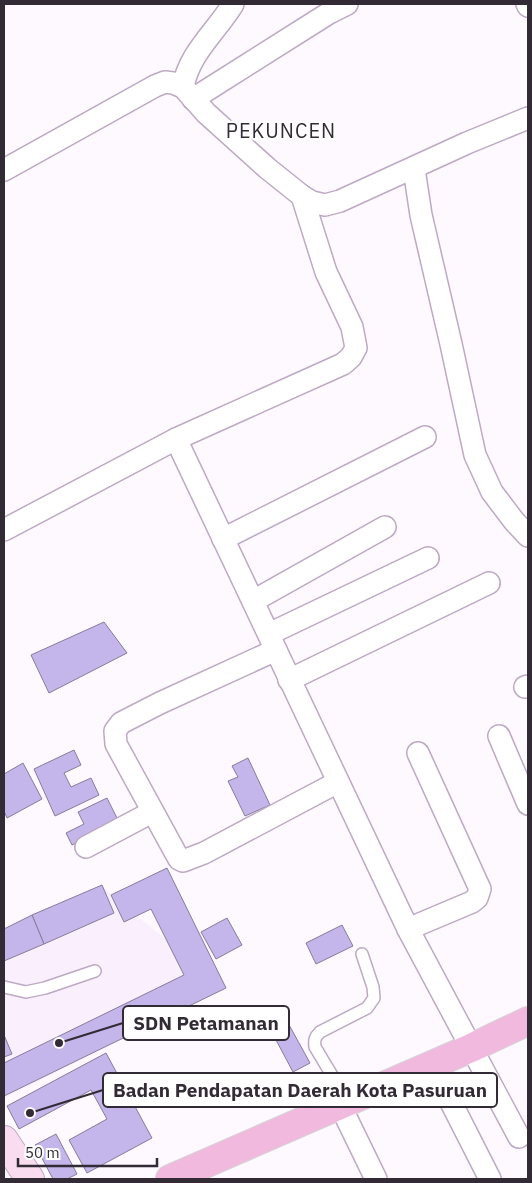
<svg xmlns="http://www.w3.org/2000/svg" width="532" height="1183" font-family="'IBM Plex Sans',sans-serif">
<rect width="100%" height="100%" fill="#fdf9fe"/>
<polygon fill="#faeffc" points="102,885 111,895 226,988 4,1098 4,930"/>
<g fill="#c4b5ea" stroke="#857d9a">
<polygon points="104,622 127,653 49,693 31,655"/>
<polygon points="74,750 81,765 64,773 71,787 91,778 99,795 55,816 34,769"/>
<polygon points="248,758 270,805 245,816 228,781 238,777 232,766"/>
<polygon points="23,763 42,799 7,818 4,811 4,774"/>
<polygon points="107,798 119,822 72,845 66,833 84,824 78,812"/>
<polygon points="167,868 226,988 4,1096 4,1063 184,975 151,909 124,922 111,895"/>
<polygon points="102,885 114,913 44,944 32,915"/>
<polygon points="32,915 44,944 4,961 4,929"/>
<polygon points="227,918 242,945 216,959 201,932"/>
<polygon points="342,925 353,946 316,964 306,943"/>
<polygon points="282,1012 310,1063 293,1072 266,1021"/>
<polygon points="4,1035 12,1054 4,1057"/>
<polygon points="106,1053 152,1138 87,1173 69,1140 107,1119 91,1090 19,1129 7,1106"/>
<polygon points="56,1134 77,1174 67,1179 53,1179 35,1145"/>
</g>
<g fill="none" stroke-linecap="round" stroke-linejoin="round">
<defs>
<g id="service">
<polyline points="4,987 26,992 45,988 95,971"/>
<path d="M348,1102L315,1047C314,1040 315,1037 320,1032L367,1008L374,998L373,987L362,954"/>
</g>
<g id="minor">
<polyline points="527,4 528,6"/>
<path d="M183,87C189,53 216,32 233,4"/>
<polyline points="193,99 329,13 347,4"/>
<polyline points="414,169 421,215 451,344 475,455 492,492 514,521 528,536"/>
<polyline points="4,170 155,86 165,82 173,83 183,87 206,113 267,168 302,196 312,202 325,205 340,201 467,143 528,118"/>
<polyline points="176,439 408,929 519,1137"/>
<polyline points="4,530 176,439 343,364 351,357 356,348 352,327 326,272 302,196"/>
<polyline points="223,539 425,437"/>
<polyline points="253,601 385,527"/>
<polyline points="269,634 428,558"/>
<polyline points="276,650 160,703 121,723 115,731 116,744 175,852 179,859 183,861 204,853 338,782"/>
<polyline points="289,680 489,583"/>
<polyline points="525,687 528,686"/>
<polyline points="499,736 528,804"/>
<polyline points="86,847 152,812"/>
<polyline points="408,929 472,902 477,898 480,889 418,753"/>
<polyline points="432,1065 490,1179"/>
<polyline points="340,1105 376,1179"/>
</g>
<polyline id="secondary" points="4,1140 30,1179"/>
<polyline id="primary" points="170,1179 471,1048 528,1021"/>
</defs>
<use href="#service" stroke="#bea9c4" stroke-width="14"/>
<use href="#minor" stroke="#bea9c4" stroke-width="24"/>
<use href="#secondary" stroke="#bea9c4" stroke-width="30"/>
<use href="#primary" stroke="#d6d4d6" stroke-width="30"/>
<use href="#service" stroke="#fff" stroke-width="11"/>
<use href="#minor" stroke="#fff" stroke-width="21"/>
<use href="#secondary" stroke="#f9dcef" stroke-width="28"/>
<use href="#primary" stroke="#f2b9df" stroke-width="28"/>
</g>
<g text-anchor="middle" stroke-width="4.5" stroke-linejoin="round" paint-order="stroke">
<g font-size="20" letter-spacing="1" fill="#322a34" stroke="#fff">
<text x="281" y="138">PEKUNCEN</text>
</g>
</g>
<path fill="none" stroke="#322a34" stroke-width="2" d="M59 1043L123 1023M30 1113L103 1090"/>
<g fill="#322a34" stroke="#fff" stroke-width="2">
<circle cx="59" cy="1043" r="5"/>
<circle cx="30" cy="1113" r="5"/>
</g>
<g fill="#fff" stroke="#322a34" stroke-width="2">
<rect x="123" y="1006" width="166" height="34" rx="5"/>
<rect x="103" y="1073" width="394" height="34" rx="5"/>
</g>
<g font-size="19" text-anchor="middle" font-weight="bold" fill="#322a34">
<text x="206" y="1030">SDN Petamanan</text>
<text x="300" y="1097">Badan Pendapatan Daerah Kota Pasuruan</text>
</g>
<rect width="532" height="1183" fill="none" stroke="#322a34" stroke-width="10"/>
<path d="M18 1158v8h139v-8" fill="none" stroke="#322a34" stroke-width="2.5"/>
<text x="25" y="1158" font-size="15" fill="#322a34" stroke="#ffffff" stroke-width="4" paint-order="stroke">50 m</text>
</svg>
